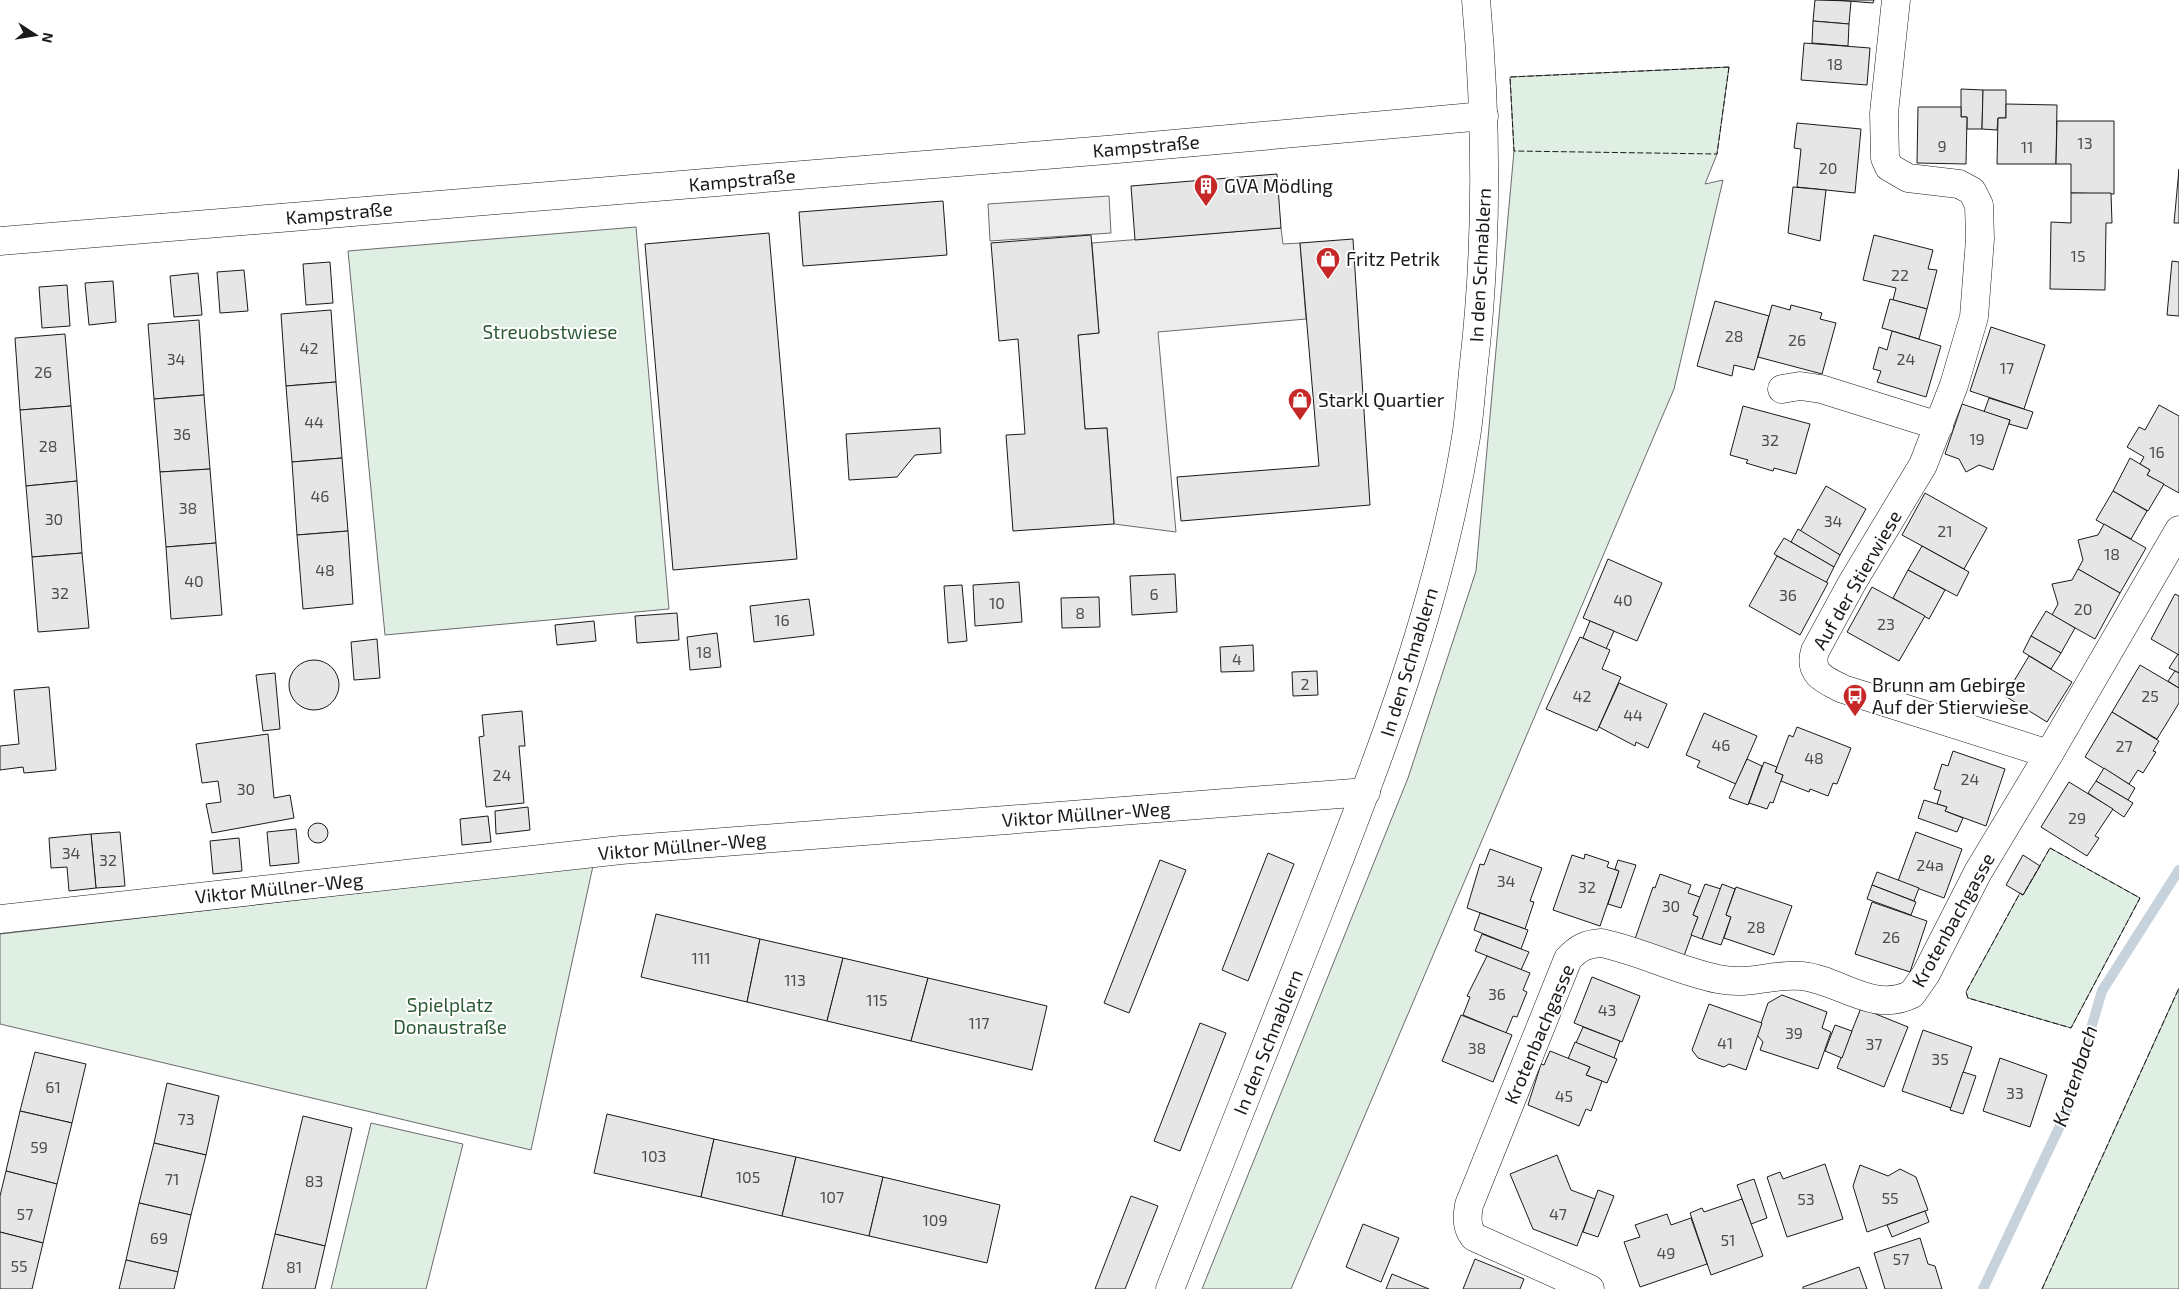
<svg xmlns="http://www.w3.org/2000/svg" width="2179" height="1289" font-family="'Exo 2',sans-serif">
<rect width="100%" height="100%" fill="#fff"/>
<g fill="#e0efe3" stroke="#6a6a6a">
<polygon points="1729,67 1717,154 1705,184 1723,180 1674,389 1291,1289 1202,1289 1408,778 1476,571 1514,151 1510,77"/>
<polygon points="636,227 669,609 385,635 348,251"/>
<polygon points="2050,848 2140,898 2071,1028 1968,998 1966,992 2020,893 2023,895"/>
<polygon points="593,866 531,1150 0,1024 0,934"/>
<polygon points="2179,988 2179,1289 2042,1289"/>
<polygon points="371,1123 463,1144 426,1289 331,1289"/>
</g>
<g fill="#ededed" stroke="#6a6a6a">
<polygon points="1109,196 1111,233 990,241 988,204"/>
<polygon points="1281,228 1283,244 1300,243 1306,319 1158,332 1176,532 1114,524 1107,428 1085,429 1078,335 1099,333 1092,243"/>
</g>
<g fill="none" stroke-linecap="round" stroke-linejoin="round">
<polyline stroke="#c6d2dc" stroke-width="10" points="1983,1289 2066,1113 2102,991 2179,870"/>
</g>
<g fill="#e6e6e6" stroke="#1a1a1a">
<polygon points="1815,0 1851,1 1849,24 1813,21"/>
<polygon points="1836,0 1874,0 1873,3"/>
<polygon points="1813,21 1849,24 1848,46 1812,43"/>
<polygon points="1804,43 1870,48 1867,85 1801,80"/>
<polygon points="1961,89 1983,90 1982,129 1967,129 1967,117 1961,117"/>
<polygon points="1983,90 2006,90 2006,118 1998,118 1997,130 1982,129"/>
<polygon points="2006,104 2057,105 2056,164 1997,164 1998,118 2006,118"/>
<polygon points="1918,107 1961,107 1961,117 1967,117 1966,164 1917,163"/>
<polygon points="2057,121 2114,121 2114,194 2071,193 2071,164 2056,164"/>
<polygon points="1797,123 1861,129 1855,193 1797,187 1801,149 1794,148"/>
<polygon points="2179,169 2179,223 2174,223"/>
<polygon points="1277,174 1281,228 1135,240 1131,186"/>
<polygon points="1793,187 1826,190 1820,241 1788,233"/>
<polygon points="2071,193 2111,193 2112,223 2106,223 2105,290 2050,289 2051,222 2071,223"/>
<polygon points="943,201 947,255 803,266 799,212"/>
<polygon points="769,233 797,559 673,570 645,244"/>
<polygon points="1091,235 1099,333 1078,335 1085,429 1107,428 1114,524 1013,531 1006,435 1025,434 1018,339 999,341 991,243"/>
<polygon points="1874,235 1933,250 1928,269 1937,270 1927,309 1893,300 1896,288 1863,280"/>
<polygon points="1353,239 1370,505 1181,521 1177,477 1319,466 1300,243"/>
<polygon points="2172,261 2179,262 2179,316 2167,315"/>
<polygon points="330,262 333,303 306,305 303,264"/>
<polygon points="244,270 248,311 220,313 217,272"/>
<polygon points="198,273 202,315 174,317 170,276"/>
<polygon points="113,281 116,322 89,325 85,283"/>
<polygon points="67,285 70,326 42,328 39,287"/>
<polygon points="1890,299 1927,309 1919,339 1882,328"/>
<polygon points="1715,301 1769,316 1754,370 1734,365 1732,376 1697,366"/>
<polygon points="1772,305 1790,310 1791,305 1822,313 1820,319 1836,323 1822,374 1758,357"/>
<polygon points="331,310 336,382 286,386 281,314"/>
<polygon points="199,320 204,395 154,399 148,324"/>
<polygon points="1991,327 2045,345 2024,409 1970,391"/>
<polygon points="1892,331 1941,346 1926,397 1877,382 1881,371 1873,369 1879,347 1887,350"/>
<polygon points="65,334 71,406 20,410 15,338"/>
<polygon points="336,382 342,458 292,462 286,386"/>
<polygon points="204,395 210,469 160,472 154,399"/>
<polygon points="1989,398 2033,412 2027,429 2009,424 2010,420 1984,412"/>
<polygon points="1962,404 2010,420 1993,470 1979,465 1966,472 1959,459 1945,454"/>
<polygon points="2159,405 2179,416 2179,493 2147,475 2150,470 2140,464 2144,457 2127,447 2139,427 2145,430"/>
<polygon points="71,406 77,481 26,486 20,410"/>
<polygon points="1743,406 1810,424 1796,474 1774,468 1773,471 1746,463 1748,460 1730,455"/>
<polygon points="940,428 941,453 915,455 897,477 849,480 846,434"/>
<polygon points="342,458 348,531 297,535 292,462"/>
<polygon points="2130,458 2150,470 2147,475 2164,484 2148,511 2113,491"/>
<polygon points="210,469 216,543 166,547 160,472"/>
<polygon points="77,481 82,553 32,557 26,486"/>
<polygon points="1826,486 1866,509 1840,555 1800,532"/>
<polygon points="2113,491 2147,511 2131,539 2096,520"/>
<polygon points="1925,493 1987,528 1964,569 1902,535"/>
<polygon points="2104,524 2146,548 2120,593 2078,569 2083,560 2078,540 2098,535"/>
<polygon points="1798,529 1840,555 1834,567 1791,542"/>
<polygon points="348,531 353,604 303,609 297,535"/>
<polygon points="1784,538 1834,567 1826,583 1774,554"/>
<polygon points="216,543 222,615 171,619 166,547"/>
<polygon points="1922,546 1969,572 1957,596 1908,570"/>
<polygon points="82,553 89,628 38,632 32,557"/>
<polygon points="1777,556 1828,583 1800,635 1749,606"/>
<polygon points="1608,559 1662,583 1637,641 1583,618"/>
<polygon points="2078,569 2120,593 2095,639 2052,615 2058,604 2052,584 2072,580"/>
<polygon points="1908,570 1945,590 1929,619 1893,598"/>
<polygon points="1175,574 1177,612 1132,615 1130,576"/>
<polygon points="1019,582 1022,622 975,626 973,585"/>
<polygon points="962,585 967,641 948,643 944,586"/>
<polygon points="1872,587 1925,616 1899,661 1847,632"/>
<polygon points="2175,594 2179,596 2179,655 2151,639"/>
<polygon points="1099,597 1100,627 1062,628 1061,598"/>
<polygon points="809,599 814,635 754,642 750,606"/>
<polygon points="2046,611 2075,628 2061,653 2031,636"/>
<polygon points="677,613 679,640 637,643 635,616"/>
<polygon points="594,621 596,641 557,645 555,625"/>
<polygon points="1590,621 1614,631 1606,649 1583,638"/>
<polygon points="717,633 721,667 690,670 687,637"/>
<polygon points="2031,636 2061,653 2051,669 2023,652"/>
<polygon points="1580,637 1610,650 1602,669 1621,677 1597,731 1546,709"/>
<polygon points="377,639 380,678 354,680 351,642"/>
<polygon points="1253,645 1254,671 1221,672 1220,647"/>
<polygon points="2178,654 2179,655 2179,673 2169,668"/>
<polygon points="2029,656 2072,682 2047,722 2005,696"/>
<circle cx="314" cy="685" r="25"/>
<polygon points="2140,665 2179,688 2179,703 2157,739 2112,712"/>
<polygon points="1317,671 1318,695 1293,696 1292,672"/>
<polygon points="2175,671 2179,673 2179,688 2168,681"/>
<polygon points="275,673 280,729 263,731 256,675"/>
<polygon points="1619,683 1667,704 1648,748 1636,742 1635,746 1599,727"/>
<polygon points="49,687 56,770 24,773 23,767 0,770 0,746 19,744 14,690"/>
<polygon points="522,711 525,746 519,746 524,803 486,807 479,737 484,736 482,715"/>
<polygon points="2112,712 2159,741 2153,751 2156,752 2143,773 2138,770 2129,784 2085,757"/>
<polygon points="1704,713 1757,736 1736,784 1697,767 1700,761 1686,755"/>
<polygon points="1797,727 1851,748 1837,784 1833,783 1828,796 1810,789 1809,792 1781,781 1783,775 1775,772 1789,735 1793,737"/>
<polygon points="268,734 274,798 290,795 294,818 212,833 206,804 221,802 218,781 202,783 196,744"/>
<polygon points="1953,751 2005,769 1986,826 1945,811 1947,807 1937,804 1941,791 1934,789 1942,764 1948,766"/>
<polygon points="1747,759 1762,766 1748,805 1729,798"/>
<polygon points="1764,762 1777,767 1775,772 1783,775 1773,803 1770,802 1767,809 1749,803"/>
<polygon points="2104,768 2135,788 2128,800 2096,781"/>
<polygon points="2096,781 2133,803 2124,817 2088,793"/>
<polygon points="2069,782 2113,809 2095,836 2099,838 2087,856 2041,827"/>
<polygon points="1924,800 1947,807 1945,811 1963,818 1957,832 1918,818"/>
<polygon points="528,807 530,830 496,834 495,811"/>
<polygon points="488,816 491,842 462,845 460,819"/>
<circle cx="318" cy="833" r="10"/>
<polygon points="296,829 299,863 270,866 267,832"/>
<polygon points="120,832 125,886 96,888 91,834"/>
<polygon points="1916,832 1962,849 1944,898 1898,881"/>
<polygon points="91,834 96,888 69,891 67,867 51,868 49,838"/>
<polygon points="239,838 242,871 213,874 210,841"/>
<polygon points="1490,849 1542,868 1530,901 1534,902 1525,929 1467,908 1480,864 1484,865"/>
<polygon points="1268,853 1294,864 1248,981 1222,970"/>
<polygon points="1585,854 1609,862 1607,867 1619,871 1600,926 1553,910 1572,855 1584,859"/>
<polygon points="2023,855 2040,866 2023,895 2006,885"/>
<polygon points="1160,860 1186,870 1129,1013 1104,1003"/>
<polygon points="1618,860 1636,865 1621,908 1608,904 1619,871 1615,869"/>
<polygon points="1877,872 1919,888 1914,901 1872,885"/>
<polygon points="1660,874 1691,885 1688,893 1700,897 1693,915 1698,917 1684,956 1635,939 1653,887 1655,888"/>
<polygon points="1705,884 1721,889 1702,939 1691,935 1698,917 1693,915"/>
<polygon points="1722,884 1735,889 1726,915 1731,917 1721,945 1702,939"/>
<polygon points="1872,885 1916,902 1911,915 1867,899"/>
<polygon points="1736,887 1792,906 1774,955 1724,938 1731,917 1726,915"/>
<polygon points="1872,902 1927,921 1910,972 1855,954"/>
<polygon points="1480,913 1528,930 1521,949 1474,930"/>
<polygon points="656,914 760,939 747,1002 641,977"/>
<polygon points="1482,934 1529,952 1521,970 1475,951"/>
<polygon points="760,939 843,958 827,1021 747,1002"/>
<polygon points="1487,956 1530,973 1523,990 1527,992 1517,1017 1513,1016 1506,1033 1463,1015 1470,997 1467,996"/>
<polygon points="843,958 928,978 911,1041 827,1021"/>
<polygon points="1592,977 1640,996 1622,1042 1574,1023"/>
<polygon points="928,978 1047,1006 1032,1070 911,1041"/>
<polygon points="1782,995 1827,1012 1822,1028 1831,1032 1818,1069 1760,1050 1763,1042 1757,1035 1768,1003"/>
<polygon points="1709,1004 1762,1023 1746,1070 1729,1064 1724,1067 1698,1058 1692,1050"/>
<polygon points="1861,1008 1908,1027 1884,1087 1837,1068"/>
<polygon points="1461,1015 1512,1035 1493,1082 1442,1061"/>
<polygon points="1200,1023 1226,1033 1180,1151 1154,1141"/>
<polygon points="1835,1025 1852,1031 1842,1058 1825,1051"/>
<polygon points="1583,1027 1620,1041 1614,1058 1576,1043"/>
<polygon points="1923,1030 1972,1047 1951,1108 1902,1091"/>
<polygon points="1575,1042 1617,1059 1607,1083 1586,1075 1590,1067 1568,1059"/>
<polygon points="1550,1051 1590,1067 1586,1075 1602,1081 1591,1111 1586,1109 1579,1126 1528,1105 1541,1064 1544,1065"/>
<polygon points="35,1052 86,1064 72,1123 20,1111"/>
<polygon points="2000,1058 2047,1075 2030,1127 1983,1111"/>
<polygon points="1963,1072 1976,1076 1963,1114 1950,1110"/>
<polygon points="167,1083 219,1096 206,1155 154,1143"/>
<polygon points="20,1111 72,1123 57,1184 6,1171"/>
<polygon points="607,1114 714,1139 701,1197 594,1173"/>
<polygon points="303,1116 352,1128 325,1246 275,1234"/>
<polygon points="714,1139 796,1157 782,1216 701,1197"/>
<polygon points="154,1143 206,1155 191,1215 139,1203"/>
<polygon points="1557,1155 1571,1190 1595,1199 1577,1246 1533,1229 1510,1174"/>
<polygon points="796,1157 883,1177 869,1236 782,1216"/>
<polygon points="1825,1164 1843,1219 1787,1237 1767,1177 1780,1172 1783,1179"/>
<polygon points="1860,1165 1888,1176 1900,1169 1916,1177 1928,1210 1867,1232 1853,1186"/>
<polygon points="6,1171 57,1184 43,1243 0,1232 0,1196"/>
<polygon points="883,1177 1000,1205 987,1263 869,1236"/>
<polygon points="1754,1179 1767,1218 1751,1224 1737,1185"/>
<polygon points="1598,1190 1614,1196 1598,1237 1583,1232"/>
<polygon points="1131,1196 1158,1206 1125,1289 1095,1289"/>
<polygon points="1742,1199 1763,1256 1711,1275 1690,1213 1702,1208 1704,1212"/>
<polygon points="139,1203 191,1215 178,1272 126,1260"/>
<polygon points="1925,1211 1929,1222 1892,1237 1887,1225"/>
<polygon points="1667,1214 1671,1225 1691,1218 1707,1264 1640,1287 1624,1242 1640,1237 1635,1225"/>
<polygon points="1363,1224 1399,1238 1381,1282 1346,1267"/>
<polygon points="0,1232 43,1243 32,1289 0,1289"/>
<polygon points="275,1234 325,1246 315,1289 262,1289"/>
<polygon points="1920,1238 1928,1264 1935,1266 1942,1289 1885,1289 1874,1253"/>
<polygon points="1475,1259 1524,1279 1520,1289 1463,1289"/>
<polygon points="126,1260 178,1272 174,1289 119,1289"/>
<polygon points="1859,1267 1867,1289 1803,1289 1803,1287"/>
<polygon points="1392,1274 1429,1289 1386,1289"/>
</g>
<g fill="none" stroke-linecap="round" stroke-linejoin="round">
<defs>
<g id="minor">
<path d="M1896,0L1884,113L1885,158L1889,167L1908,178L1959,184L1972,191L1979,205L1980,239L1974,317L1954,385L1923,465L1852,583L1815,651C1808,674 1825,680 1843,689L2049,754"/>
<polyline points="0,241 1106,150 1484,116"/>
<polyline points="1782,389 1800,386 1821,389 1939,426"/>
<polyline points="0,919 621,850 1366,792"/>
<path d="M1590,1289L1474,1237C1466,1227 1467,1217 1469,1205L1568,959C1578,948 1586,944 1601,943C1641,951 1678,971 1718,979C1750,986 1774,973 1802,976C1840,980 1873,1014 1912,994L1926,974L1978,872L2049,754L2179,530"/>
</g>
<path id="tertiary" d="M1170,1289C1219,1166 1267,1042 1316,919C1378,762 1439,605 1466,437C1470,413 1471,388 1474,363C1488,240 1487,123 1476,0"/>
</defs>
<use href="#minor" stroke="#1a1a1a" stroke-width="29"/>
<use href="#tertiary" stroke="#1a1a1a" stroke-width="29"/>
<use href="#minor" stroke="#fff" stroke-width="28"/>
<use href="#tertiary" stroke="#fff" stroke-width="28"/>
<g stroke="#1a1a1a" stroke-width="1" stroke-dasharray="6 2.5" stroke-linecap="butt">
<polygon points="1729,67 1717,154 1514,151 1510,77"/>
<polygon points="2050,848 2140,898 2071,1028 1968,998 1966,992 2020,893 2023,895"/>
<polyline points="2042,1289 2179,988"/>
</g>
</g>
<defs>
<symbol id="building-pin" viewBox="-11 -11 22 30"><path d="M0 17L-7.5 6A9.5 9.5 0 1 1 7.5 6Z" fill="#c62828" stroke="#fff"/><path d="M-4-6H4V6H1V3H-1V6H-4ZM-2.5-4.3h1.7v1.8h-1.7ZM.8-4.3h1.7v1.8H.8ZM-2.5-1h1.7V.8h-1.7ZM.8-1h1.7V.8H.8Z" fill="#fff"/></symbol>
<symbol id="shop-pin" viewBox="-11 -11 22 30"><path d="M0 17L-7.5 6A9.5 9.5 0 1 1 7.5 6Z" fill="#c62828" stroke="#fff"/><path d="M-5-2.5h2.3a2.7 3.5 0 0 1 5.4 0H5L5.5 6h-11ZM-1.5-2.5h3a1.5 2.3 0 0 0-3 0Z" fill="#fff"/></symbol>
<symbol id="bus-pin" viewBox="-11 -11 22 30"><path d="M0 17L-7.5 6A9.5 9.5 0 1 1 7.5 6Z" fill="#c62828" stroke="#fff"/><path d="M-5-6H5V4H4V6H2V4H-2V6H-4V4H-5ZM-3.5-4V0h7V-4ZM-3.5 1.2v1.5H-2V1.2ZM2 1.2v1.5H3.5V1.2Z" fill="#fff"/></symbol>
</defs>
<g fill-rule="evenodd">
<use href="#building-pin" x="1192" y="172" width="28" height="38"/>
<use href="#shop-pin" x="1314" y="245" width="28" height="38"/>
<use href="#shop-pin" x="1286" y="386" width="28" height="38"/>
<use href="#bus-pin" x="1841" y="682" width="28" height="38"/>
</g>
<g text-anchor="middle" stroke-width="4" stroke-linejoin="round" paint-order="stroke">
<g font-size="16" fill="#4d4d4d">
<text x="1835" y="70">18</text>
<text x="2085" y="149">13</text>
<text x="1942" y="152">9</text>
<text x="2027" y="153">11</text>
<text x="1828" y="174">20</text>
<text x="2078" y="262">15</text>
<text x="1900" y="281">22</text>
<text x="1734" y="342">28</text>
<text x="1797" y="346">26</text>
<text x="309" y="354">42</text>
<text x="176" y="365">34</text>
<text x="1906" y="365">24</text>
<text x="2007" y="374">17</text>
<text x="43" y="378">26</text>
<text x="314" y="428">44</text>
<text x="182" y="440">36</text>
<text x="1977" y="445">19</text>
<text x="1770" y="446">32</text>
<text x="48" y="452">28</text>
<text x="2157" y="458">16</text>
<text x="320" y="502">46</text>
<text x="188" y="514">38</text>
<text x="54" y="525">30</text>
<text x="1833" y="527">34</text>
<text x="1945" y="537">21</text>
<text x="2112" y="560">18</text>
<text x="325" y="576">48</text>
<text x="194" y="587">40</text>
<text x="60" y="599">32</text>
<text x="1154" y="600">6</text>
<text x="1788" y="601">36</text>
<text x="1623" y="606">40</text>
<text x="997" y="609">10</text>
<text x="2083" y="615">20</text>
<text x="1080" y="619">8</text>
<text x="782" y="626">16</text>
<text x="1886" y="630">23</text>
<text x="704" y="658">18</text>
<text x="1237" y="665">4</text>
<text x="1305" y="690">2</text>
<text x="1582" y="702">42</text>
<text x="2150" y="702">25</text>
<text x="1633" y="721">44</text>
<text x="1721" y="751">46</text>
<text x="2124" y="752">27</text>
<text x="1814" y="764">48</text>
<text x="502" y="781">24</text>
<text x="1970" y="785">24</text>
<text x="246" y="795">30</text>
<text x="2077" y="824">29</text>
<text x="71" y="859">34</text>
<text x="108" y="866">32</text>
<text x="1930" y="871">24a</text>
<text x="1506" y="887">34</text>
<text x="1587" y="893">32</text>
<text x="1671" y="912">30</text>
<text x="1756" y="933">28</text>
<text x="1891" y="943">26</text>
<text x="701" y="964">111</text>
<text x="795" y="986">113</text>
<text x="1497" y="1000">36</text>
<text x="877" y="1006">115</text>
<text x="1607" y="1016">43</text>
<text x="979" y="1029">117</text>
<text x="1794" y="1039">39</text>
<text x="1725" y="1049">41</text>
<text x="1874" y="1050">37</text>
<text x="1477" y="1054">38</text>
<text x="1940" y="1065">35</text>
<text x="53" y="1093">61</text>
<text x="2015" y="1099">33</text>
<text x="1564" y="1102">45</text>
<text x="186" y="1125">73</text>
<text x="39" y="1153">59</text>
<text x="654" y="1162">103</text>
<text x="748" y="1183">105</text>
<text x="172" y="1185">71</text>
<text x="314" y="1187">83</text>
<text x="832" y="1203">107</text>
<text x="1890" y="1204">55</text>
<text x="1806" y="1205">53</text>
<text x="25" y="1220">57</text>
<text x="1558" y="1220">47</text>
<text x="935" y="1226">109</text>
<text x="159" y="1244">69</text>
<text x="1728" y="1246">51</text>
<text x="1666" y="1259">49</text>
<text x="1901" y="1265">57</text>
<text x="19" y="1272">55</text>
<text x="294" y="1273">81</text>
</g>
<g font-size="19" fill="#1a1a1a" stroke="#fff">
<text transform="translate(1146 146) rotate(-5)" y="7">Kampstraße</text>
<text transform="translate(742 180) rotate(-5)" y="7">Kampstraße</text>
<text transform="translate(339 213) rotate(-5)" y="7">Kampstraße</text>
<text transform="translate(1480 265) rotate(-87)" y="7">In den Schnablern</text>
<text transform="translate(1857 580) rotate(-60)" y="7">Auf der Stierwiese</text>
<text transform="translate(1409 662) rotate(-73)" y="7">In den Schnablern</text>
<text transform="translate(1086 814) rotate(-4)" y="7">Viktor Müllner-Weg</text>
<text transform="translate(682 846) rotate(-5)" y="7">Viktor Müllner-Weg</text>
<text transform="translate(279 888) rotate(-6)" y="7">Viktor Müllner-Weg</text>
<text transform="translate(1953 920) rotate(-61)" y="7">Krotenbachgasse</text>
<text transform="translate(1539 1034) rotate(-67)" y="7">Krotenbachgasse</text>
<text transform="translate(1268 1042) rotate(-68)" y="7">In den Schnablern</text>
</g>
<g font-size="19" fill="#1a1a1a" stroke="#fff" text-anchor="start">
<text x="1224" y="193">GVA Mödling</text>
<text x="1346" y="266">Fritz Petrik</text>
<text x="1318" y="407">Starkl Quartier</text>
<text x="1872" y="692">Brunn am Gebirge<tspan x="1872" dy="22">Auf der Stierwiese</tspan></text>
</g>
<g font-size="19" fill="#2b5a34" stroke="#fff">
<text x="550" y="339">Streuobstwiese</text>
<text x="450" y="1012">Spielplatz<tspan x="450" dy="22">Donaustraße</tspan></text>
</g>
<g font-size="20" font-style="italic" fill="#1a1a1a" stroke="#fff">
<text transform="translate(2075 1076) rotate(-72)" y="7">Krotenbach</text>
</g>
</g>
<g transform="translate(35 35) rotate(102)" stroke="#ffffff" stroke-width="4" paint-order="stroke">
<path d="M0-4L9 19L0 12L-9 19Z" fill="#1a1a1a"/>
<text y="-8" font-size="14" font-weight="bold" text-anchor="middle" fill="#1a1a1a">N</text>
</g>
</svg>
